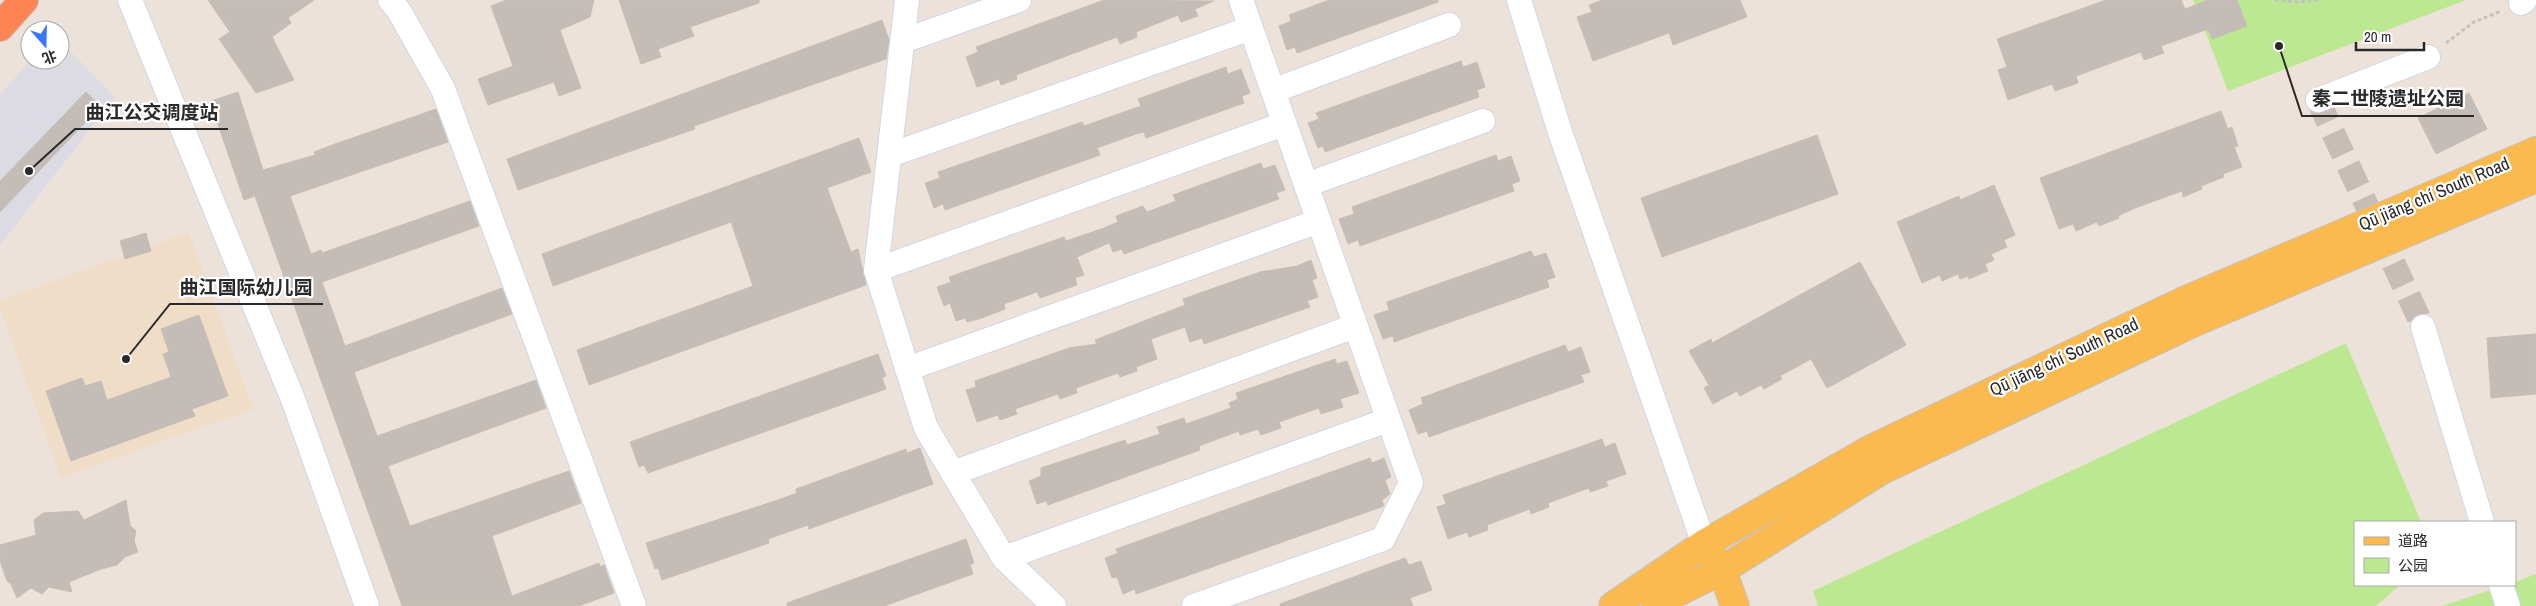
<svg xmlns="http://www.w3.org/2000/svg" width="2536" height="606" font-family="'Archivo Narrow','Noto Sans SC',sans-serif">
<rect width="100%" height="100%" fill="#ede2da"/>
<polygon fill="#dcdbe4" points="60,41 115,97 0,245 0,95 31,60 60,60"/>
<polygon fill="#f0ddc8" points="189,232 253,409 61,478 0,308 0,300"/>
<g fill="#bce892">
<polygon points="2193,0 2466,0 2228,91"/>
<polygon points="2346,343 2421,522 2355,522 2355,585 2400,585 2376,606 1818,606 1813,591"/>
<polygon points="2536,574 2536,606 2442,606 2505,585 2515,585 2515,582"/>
</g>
<g fill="#c4bcb7" stroke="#c8beb3">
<polygon points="208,0 314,0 288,18 291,23 272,37 294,80 256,93 219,39 230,32"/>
<polygon points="506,0 594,0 590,17 560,30 581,88 559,96 554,82 488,105 478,79 513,66 491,6"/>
<polygon points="619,0 759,0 759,3 690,27 694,36 658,49 661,57 641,64"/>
<polygon points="1104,0 1214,1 1195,9 1198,16 1181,22 1178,15 1136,32 1137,37 1120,44 1117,37 1016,75 1017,79 1001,85 999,79 977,87 966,57 978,52 976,47"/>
<polygon points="1329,0 1438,0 1438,2 1297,53 1295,47 1287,50 1279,26 1291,21 1289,15"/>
<polygon points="1602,0 1740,0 1747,17 1673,45 1669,33 1593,61 1577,17 1592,12 1589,5"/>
<polygon points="2106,0 2181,0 2185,9 2208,0 2237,0 2247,26 2212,39 2208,29 2161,46 2164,53 2144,60 2141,52 2076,76 2078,83 2055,91 2052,84 2008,100 1998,70 2007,67 1997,39"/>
<polygon points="882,20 889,40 886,59 694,126 695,129 518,190 507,159"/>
<polygon points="1461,61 1463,67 1477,62 1485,87 1477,90 1479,97 1325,152 1323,146 1318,148 1308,123 1319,119 1316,113"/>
<polygon points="1226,67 1228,74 1241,69 1250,93 1242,96 1244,103 1146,138 1144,132 1136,134 1097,148 1100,155 945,210 943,204 934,208 925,183 940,178 938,172 1082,122 1084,126 1141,106 1138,99"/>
<polygon points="86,92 101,106 0,212 0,181"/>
<polygon points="238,92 263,170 315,155 314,152 335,144 436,109 448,142 290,196 311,254 321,250 322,253 470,201 479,226 322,282 345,346 502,288 512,314 354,372 377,436 536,380 546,408 388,466 410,526 569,471 581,503 492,536 512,596 599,563 600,567 604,565 614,593 579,606 402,606 255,196 244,200 214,113 211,101"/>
<polygon points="2469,93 2487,129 2436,154 2418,118"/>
<polygon points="2221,111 2228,129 2232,127 2238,146 2234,147 2242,167 2223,174 2224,177 2201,186 2202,189 2183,197 2182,191 2135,208 2118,216 2119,218 2099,226 2097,222 2076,231 2073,224 2059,229 2040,178"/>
<polygon points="1817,135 1838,194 1662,257 1641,198"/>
<polygon points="859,138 871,172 827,188 851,252 858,249 866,285 589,385 577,350 753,286 731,222 553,286 542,254"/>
<polygon points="1496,155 1498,161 1511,156 1520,181 1512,184 1514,191 1360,246 1358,240 1348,244 1339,219 1354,214 1352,207"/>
<polygon points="1261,163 1263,169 1275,165 1285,190 1276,193 1279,199 1124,254 1122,249 1113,252 1109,243 1077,257 1084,275 1075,278 1077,285 1040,298 1037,292 1004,304 1005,309 982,318 967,322 965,318 956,321 950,303 944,306 937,287 951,282 949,277 1064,237 1066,241 1104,228 1118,222 1116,216 1143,206 1147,212 1176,201 1173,195"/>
<polygon points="1994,185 2015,235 2004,240 2007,247 1991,254 1994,260 1985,264 1988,271 1969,279 1968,276 1960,279 1958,274 1942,281 1940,275 1922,283 1897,222 1959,196 1960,200"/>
<polygon points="146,233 151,251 125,259 120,241"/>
<polygon points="1531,251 1534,257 1546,253 1555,277 1547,280 1549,287 1394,342 1393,336 1383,339 1374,315 1389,310 1387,302"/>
<polygon points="1311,260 1317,278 1312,280 1318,297 1307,301 1310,307 1204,344 1202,338 1190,342 1185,327 1151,339 1157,359 1136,367 1137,371 1120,377 1118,373 1076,388 1077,393 1060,399 1058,394 1015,409 1017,414 1000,420 998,415 977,422 966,390 976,387 975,381 1069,348 1097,344 1095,340 1185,305 1183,299 1214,288 1260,272 1297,266"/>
<polygon points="1860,262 1906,345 1827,388 1811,359 1780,376 1782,379 1764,389 1761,385 1740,396 1737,391 1713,404 1704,388 1709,385 1689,351 1711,339 1712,343"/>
<polygon points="199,315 228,396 192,409 195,416 71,461 46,391 82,378 85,386 101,381 107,400 171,377 163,354 169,352 161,329"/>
<polygon points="2536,334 2536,394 2491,398 2487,338"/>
<polygon points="1565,345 1568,352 1581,347 1590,372 1581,375 1584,382 1429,437 1427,431 1418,434 1409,410 1423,404 1421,398"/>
<polygon points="878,354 886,376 882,378 886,389 648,473 644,465 639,467 630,442"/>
<polygon points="1335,359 1337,364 1347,361 1359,393 1340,399 1343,407 1321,414 1319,408 1279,422 1281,428 1261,435 1258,429 1240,435 1239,431 1199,446 1200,450 1048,505 1046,501 1037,504 1029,481 1041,476 1041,468 1125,440 1127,445 1160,434 1157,427 1184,418 1186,424 1231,408 1229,403 1238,399 1236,393"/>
<polygon points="1602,439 1605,447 1615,443 1626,474 1606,481 1608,486 1590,492 1589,488 1548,503 1549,507 1531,514 1530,509 1487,525 1488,530 1469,537 1467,532 1448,539 1437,507 1446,504 1443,495"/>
<polygon points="920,448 933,484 809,529 808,525 768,539 769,543 662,580 658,568 655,569 646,543 775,501 797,493 796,489 906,449 907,453"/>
<polygon points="1370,458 1372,463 1384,458 1391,477 1385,480 1390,494 1382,500 1384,506 1136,594 1135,589 1123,594 1117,577 1112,578 1105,558 1118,553 1116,549"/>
<polygon points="126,500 130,525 136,531 134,541 138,552 125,557 117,565 101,569 69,582 72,592 49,587 42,594 31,588 17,598 11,584 7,581 0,561 0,545 36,535 34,520 43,513 78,511 84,520"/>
<polygon points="966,539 974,563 970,565 973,574 884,606 787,606 787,603"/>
<polygon points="1405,558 1409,565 1421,561 1432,590 1410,598 1413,606 1280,606 1280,604"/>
</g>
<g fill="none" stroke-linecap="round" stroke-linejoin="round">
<polyline stroke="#c6bdb7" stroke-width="24" stroke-dasharray="24 12" stroke-linecap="butt" points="2318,100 2423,327"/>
<defs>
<g id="minor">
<polyline points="130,0 294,402 367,606"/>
<polyline points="390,0 399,11 443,89 634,606"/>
<polyline points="907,0 876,270 926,428 1004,558 1054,606"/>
<polyline points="1519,0 1560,132 1704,544"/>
<polyline points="2521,3 2525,0"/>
<polyline points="903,41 1019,0"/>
<polyline points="1273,91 1449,25"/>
<polyline points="2318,100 2428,57"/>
<polyline points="890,155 1251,28"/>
<polyline points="1306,185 1483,121"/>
<polyline points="876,270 1284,124"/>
<polyline points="2423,327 2482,522"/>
<polyline points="907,369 1319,221"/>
<polyline points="953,473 1355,326"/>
<polyline points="1004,558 1388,420"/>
<polyline points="2501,585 2508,606"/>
<polyline points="1194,606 1383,539 1411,483 1241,0"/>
</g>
<g id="major">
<polyline points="1712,555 1722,570 1735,606"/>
<polyline points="1613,606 1704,544 1871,449 2186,300 2536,151"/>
<polyline points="1656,606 1674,594 1722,570 1882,470 2195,322 2536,178"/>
</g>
<polyline id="highway" points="0,27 24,0"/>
</defs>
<use href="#minor" stroke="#cfd6e4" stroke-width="26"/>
<use href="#major" stroke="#c3c3c3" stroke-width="30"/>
<use href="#highway" stroke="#c3c3c3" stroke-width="30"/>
<g stroke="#c3c3c3" stroke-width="3" stroke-dasharray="4 2.5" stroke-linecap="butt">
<polyline points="2275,0 2297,2 2319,0"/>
<polyline points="2446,43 2474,22 2501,11"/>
</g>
<use href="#minor" stroke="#fff" stroke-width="24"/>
<use href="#major" stroke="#fbba50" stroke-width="28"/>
<use href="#highway" stroke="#ff8453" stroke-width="28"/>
</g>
<g text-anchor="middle" stroke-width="4.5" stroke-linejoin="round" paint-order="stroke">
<g font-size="18" fill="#292929" stroke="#fff">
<text transform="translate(2434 194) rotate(-23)" y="6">Qū jiāng chí South Road</text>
<text transform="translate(2064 357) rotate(-25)" y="6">Qū jiāng chí South Road</text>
</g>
</g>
<path fill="none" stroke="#292929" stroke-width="2" d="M2279 46L2302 116H2474M29 171L75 129H228M126 359L170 304H323"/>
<g fill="#292929" stroke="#fff" stroke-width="2">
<circle cx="2279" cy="46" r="5"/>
<circle cx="29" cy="171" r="5"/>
<circle cx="126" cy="359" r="5"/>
</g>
<g font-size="19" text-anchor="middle" font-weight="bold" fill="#292929" stroke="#fff" stroke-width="4.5" stroke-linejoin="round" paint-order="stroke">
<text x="2388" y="105">秦二世陵遗址公园</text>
<text x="152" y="119">曲江公交调度站</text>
<text x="246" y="294">曲江国际幼儿园</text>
</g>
<rect x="2354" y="521" width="162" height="65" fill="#ffffff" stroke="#a9a9a9"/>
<rect x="2364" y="537" width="25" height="8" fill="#fbba50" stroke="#a9a9a9"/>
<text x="2398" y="546" font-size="15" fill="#292929">道路</text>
<rect x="2364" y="558" width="25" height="15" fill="#bce892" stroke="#a9a9a9"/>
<text x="2398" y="571" font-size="15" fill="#292929">公园</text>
<g transform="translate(45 45) rotate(160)"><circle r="24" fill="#ffffff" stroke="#a9a9a9"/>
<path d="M0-4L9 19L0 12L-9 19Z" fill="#3578ff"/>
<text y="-8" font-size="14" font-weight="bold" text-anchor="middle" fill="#292929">北</text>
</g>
<path d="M2356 42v8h68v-8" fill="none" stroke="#292929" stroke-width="2.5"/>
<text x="2364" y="42" font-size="15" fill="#292929" stroke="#ffffff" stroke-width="4" paint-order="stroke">20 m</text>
</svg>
